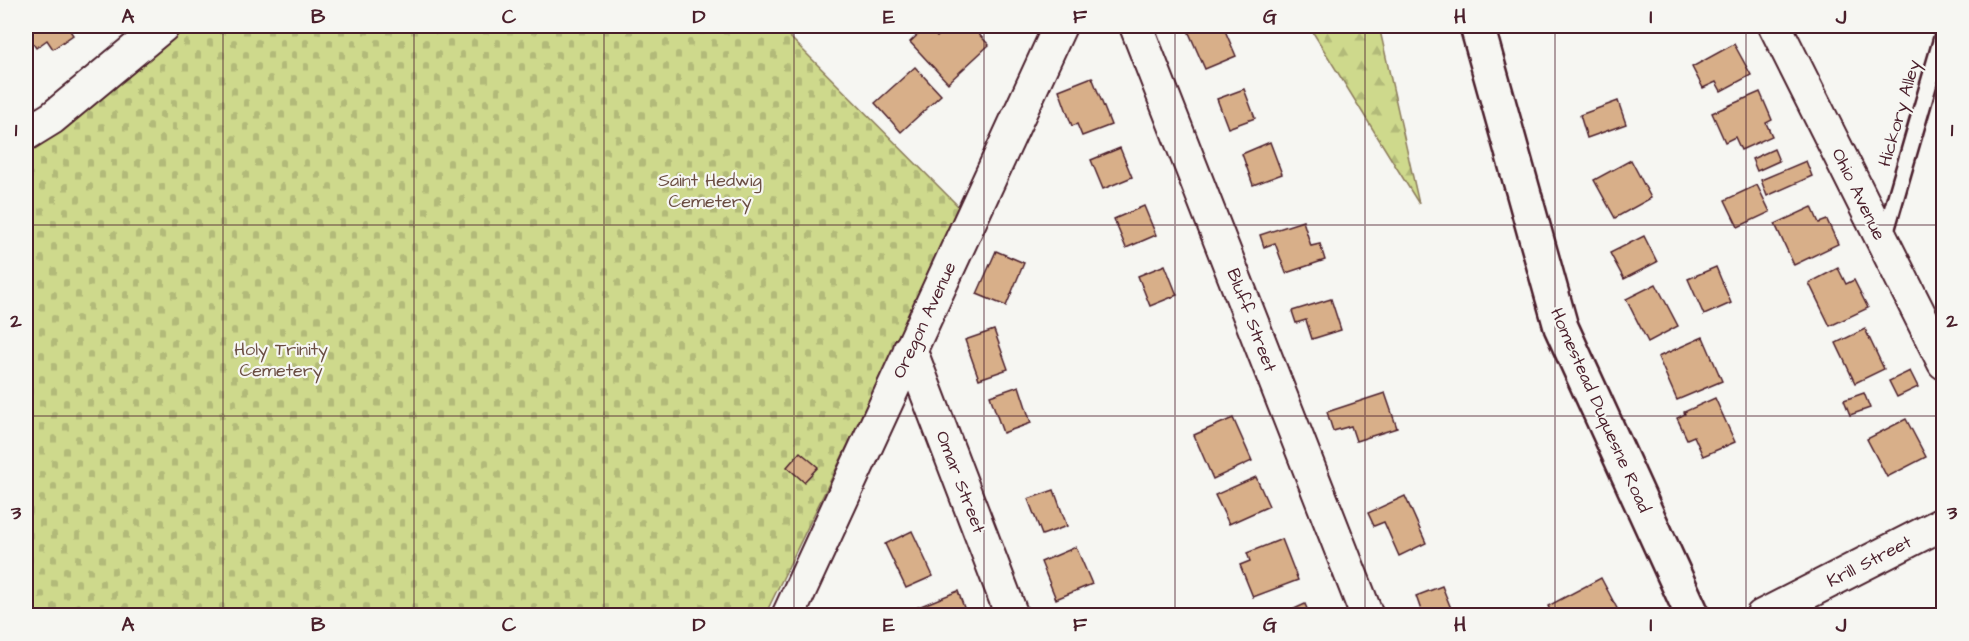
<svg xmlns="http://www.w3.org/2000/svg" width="1969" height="641" font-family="'Architects Daughter',sans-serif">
<defs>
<pattern id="forest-firs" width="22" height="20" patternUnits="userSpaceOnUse" patternTransform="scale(1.5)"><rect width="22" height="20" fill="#ced98c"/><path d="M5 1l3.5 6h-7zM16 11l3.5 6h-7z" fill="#b2ba79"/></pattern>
<pattern id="cemetery-stones" width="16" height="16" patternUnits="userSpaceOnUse" patternTransform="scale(1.5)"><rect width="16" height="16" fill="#ced98c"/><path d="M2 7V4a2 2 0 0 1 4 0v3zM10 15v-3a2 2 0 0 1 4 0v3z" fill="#b2ba79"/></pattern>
</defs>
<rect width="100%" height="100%" fill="#f6f6f2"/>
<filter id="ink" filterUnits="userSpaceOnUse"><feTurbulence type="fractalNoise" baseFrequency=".0167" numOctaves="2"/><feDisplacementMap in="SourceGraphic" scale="12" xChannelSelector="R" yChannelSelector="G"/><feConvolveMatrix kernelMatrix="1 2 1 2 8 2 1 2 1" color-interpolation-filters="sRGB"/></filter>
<g filter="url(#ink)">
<polygon fill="url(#forest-firs)" stroke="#8c7c5c" stroke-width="1.5" points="1309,26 1379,26 1419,204"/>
<polygon fill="url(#cemetery-stones)" stroke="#8c7c5c" stroke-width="1.5" points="187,26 779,26 962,210 765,615 26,615 26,148 94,101"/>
<g fill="#d8af89" stroke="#4a1f2b" stroke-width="1.5">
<polygon points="26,26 67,26 73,35 53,49 47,40 36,48 26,33"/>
<polygon points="927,26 937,37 950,26 971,26 989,45 948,83 910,42"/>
<polygon points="1186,26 1223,26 1236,56 1205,69"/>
<polygon points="1857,26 1880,26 1879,31"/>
<polygon points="1734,44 1751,75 1721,91 1716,82 1703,88 1692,67"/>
<polygon points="915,67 941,95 901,132 875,103"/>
<polygon points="1092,77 1111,125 1082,136 1077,124 1072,126 1059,90"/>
<polygon points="1244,89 1255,118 1228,128 1217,99"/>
<polygon points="1760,92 1772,120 1766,123 1772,136 1741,150 1735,137 1725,142 1712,113"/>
<polygon points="1618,101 1626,124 1587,138 1580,115"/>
<polygon points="1270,142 1282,174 1253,185 1242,154"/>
<polygon points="1120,148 1132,177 1103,189 1091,160"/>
<polygon points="1774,149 1779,161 1757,171 1752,159"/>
<polygon points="1631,160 1651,198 1615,218 1594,180"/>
<polygon points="1806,161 1812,176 1767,196 1761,180"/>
<polygon points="1757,185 1770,212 1738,227 1725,200"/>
<polygon points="1144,206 1156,235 1126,248 1114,219"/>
<polygon points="1812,207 1819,223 1827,220 1838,244 1794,265 1775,224"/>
<polygon points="1303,221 1311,246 1320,244 1325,260 1286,273 1275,243 1264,247 1260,235"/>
<polygon points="1644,236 1657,262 1624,279 1610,253"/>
<polygon points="996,251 1024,263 1006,306 977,294"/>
<polygon points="1165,265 1177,295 1150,306 1138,276"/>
<polygon points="1716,267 1731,303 1704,315 1688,279"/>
<polygon points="1838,268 1846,284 1854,280 1868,308 1830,326 1809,283"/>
<polygon points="1656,284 1678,326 1648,342 1626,299"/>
<polygon points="1331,299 1341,330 1312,339 1306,320 1296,323 1292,311"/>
<polygon points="1865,329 1884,369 1855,383 1836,343"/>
<polygon points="994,330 1008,369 979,379 965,340"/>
<polygon points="1703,337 1722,381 1677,400 1658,357"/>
<polygon points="1910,371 1918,387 1897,397 1889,381"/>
<polygon points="1019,386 1031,423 1003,433 990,396"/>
<polygon points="1385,393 1397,428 1356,441 1351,426 1333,431 1327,412"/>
<polygon points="1864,393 1870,408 1850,415 1844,400"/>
<polygon points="1715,398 1735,442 1703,456 1694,436 1687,439 1677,418 1685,414 1684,412"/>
<polygon points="1233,418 1252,461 1213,479 1194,435"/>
<polygon points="1906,419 1926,457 1887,477 1867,439"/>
<polygon points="800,452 818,467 804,482 787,467"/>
<polygon points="1256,477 1269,506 1229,524 1215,495"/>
<polygon points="1054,490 1067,526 1042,535 1028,499"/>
<polygon points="1405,496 1426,543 1399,556 1384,522 1374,526 1368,513"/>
<polygon points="912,531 933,576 906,588 885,544"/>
<polygon points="1282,539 1298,580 1253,597 1240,565 1250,561 1247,553"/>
<polygon points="1076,547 1092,584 1056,599 1041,562"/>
<polygon points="1601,578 1621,616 1553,616 1548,606"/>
<polygon points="1442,586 1454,616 1423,616 1416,596"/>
<polygon points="958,591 967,616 922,616 920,612 913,615 911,610"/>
<polygon points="1305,604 1310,616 1279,616"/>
</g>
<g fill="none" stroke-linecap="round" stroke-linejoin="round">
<defs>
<polyline id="lane" points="1884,238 1944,31"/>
<g id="street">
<polyline points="1136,26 1367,616"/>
<polyline points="1775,26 1944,363"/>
<polyline points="26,134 52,118 163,26"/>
<polyline points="910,349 1012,616"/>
<polyline points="788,616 1060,26"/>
<polyline points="1762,616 1944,523"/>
</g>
<polyline id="secondary" points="1477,26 1561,327 1693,616"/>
</defs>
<use href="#lane" stroke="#4a1f2b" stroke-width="20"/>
<use href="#street" stroke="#4a1f2b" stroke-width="36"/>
<use href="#secondary" stroke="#4a1f2b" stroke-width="38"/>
<use href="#lane" stroke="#f6f6f2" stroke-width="15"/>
<use href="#street" stroke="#f6f6f2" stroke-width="32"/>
<use href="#secondary" stroke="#f6f6f2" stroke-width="33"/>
</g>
</g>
<path fill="none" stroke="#4a1f2b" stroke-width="1.5" stroke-opacity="0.55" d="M223,26V616M414,26V616M604,26V616M794,26V616M984,26V616M1175,26V616M1365,26V616M1555,26V616M1746,26V616M26,225H1944M26,416H1944"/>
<g text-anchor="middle" stroke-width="4.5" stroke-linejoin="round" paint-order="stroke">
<g font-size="18" fill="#4a1f2b" stroke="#f6f6f2">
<text transform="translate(1899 113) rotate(-74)" y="6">Hickory Alley</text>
<text transform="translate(1859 194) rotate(64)" y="6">Ohio Avenue</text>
<text transform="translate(924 320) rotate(-65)" y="6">Oregon Avenue</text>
<text transform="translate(1252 320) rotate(69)" y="6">Bluff Street</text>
<text transform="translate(1601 410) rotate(66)" y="6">Homestead Duquesne Road</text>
<text transform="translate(961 482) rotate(69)" y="6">Omar Street</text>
<text transform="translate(1869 561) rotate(-27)" y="6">Krill Street</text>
</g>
<g font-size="18" fill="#6b4e43" stroke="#f6f6f2">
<text x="710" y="186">Saint Hedwig<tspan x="710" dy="21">Cemetery</tspan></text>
<text x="281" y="355">Holy Trinity<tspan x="281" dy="21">Cemetery</tspan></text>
</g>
</g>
<rect width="1969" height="641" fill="none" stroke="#f6f6f2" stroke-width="66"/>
<rect x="33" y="33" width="1903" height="575" fill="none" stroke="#4a1f2b" stroke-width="2"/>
<g font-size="20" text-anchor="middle" font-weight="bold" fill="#4a1f2b">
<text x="128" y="23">A</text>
<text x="318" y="23">B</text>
<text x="509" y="23">C</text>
<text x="699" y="23">D</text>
<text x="889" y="23">E</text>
<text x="1080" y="23">F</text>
<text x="1270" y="23">G</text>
<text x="1460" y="23">H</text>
<text x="1651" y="23">I</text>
<text x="1841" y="23">J</text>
<text x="16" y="136">1</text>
<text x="1952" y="136">1</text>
<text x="16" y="327">2</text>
<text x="1952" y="327">2</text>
<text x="16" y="519">3</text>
<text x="1952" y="519">3</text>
<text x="128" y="631">A</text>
<text x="318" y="631">B</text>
<text x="509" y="631">C</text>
<text x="699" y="631">D</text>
<text x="889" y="631">E</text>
<text x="1080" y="631">F</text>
<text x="1270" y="631">G</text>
<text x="1460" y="631">H</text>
<text x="1651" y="631">I</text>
<text x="1841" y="631">J</text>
</g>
</svg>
